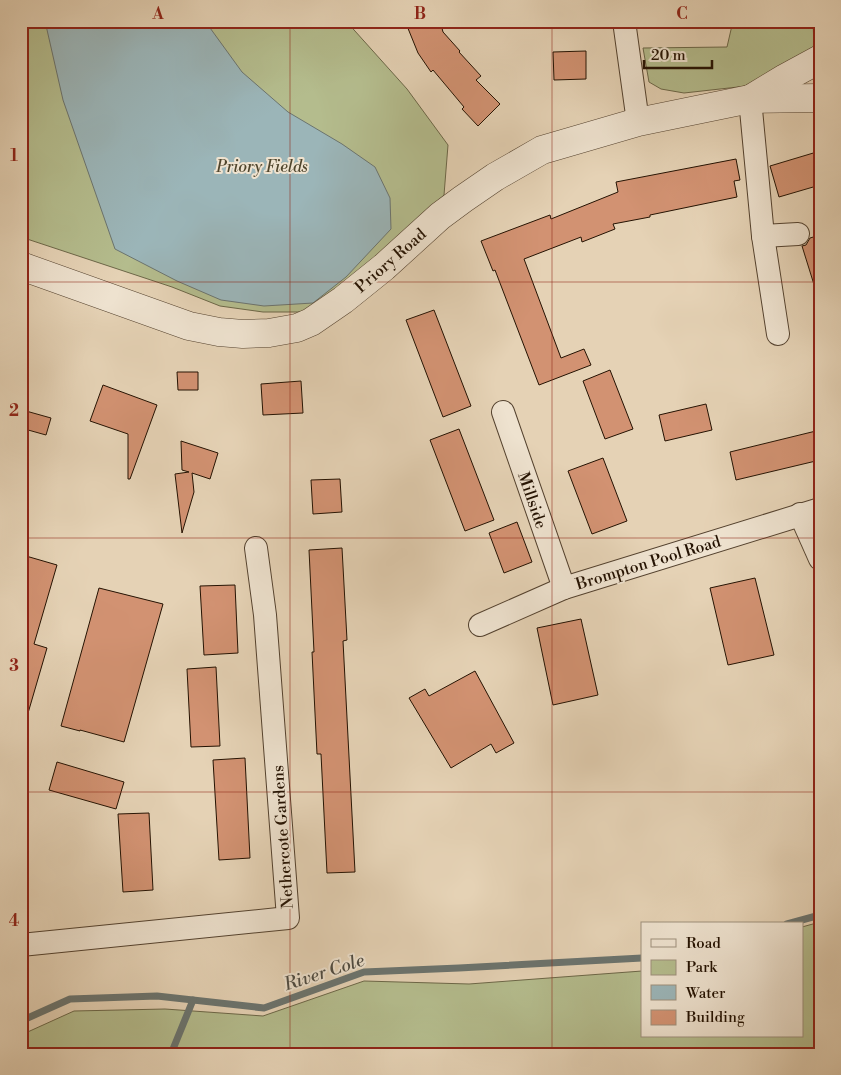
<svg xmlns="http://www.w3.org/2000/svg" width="841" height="1075" font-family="'Libre Bodoni',serif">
<rect width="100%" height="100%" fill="#e5d2b5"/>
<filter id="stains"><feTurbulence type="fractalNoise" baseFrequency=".004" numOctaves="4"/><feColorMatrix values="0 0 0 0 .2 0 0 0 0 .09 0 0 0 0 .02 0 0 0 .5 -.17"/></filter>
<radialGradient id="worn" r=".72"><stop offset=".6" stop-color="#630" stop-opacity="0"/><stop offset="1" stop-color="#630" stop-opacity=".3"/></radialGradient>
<g fill="#b4bc8d" stroke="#6c6748">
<polygon points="21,21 346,21 407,89 448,145 444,195 366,268 307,312 263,312 220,306 172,287 21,237"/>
<polygon points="733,21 813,21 814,47 747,86 684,93 661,89 649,82 643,48 727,47"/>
<polygon points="820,922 820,1054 21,1054 21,1035 74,1011 165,1009 263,1016 364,981 469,984 642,971 642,1036 802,1036 802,927"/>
</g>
<polygon fill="#9bb5b8" stroke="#6b746f" points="45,21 205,21 242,72 288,112 342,144 375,167 390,198 391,229 346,277 313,303 264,306 221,300 177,281 115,249 63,100"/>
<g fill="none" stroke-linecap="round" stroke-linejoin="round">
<g stroke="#6b746f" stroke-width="7">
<polyline points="787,924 820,915"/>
<polyline points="21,1021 70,999 157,996 264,1008 364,972 459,968 642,958"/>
<polyline points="171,1054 193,1000"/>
</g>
</g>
<g fill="#d29272" stroke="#241202">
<polygon points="405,21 440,21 443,32 460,51 459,52 481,76 476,80 500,104 478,126 462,109 464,107 433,70 431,72 418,53"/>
<polygon points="586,51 586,79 554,80 553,52"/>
<polygon points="820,151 820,185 779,197 770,166"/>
<polygon points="736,159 740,180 734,181 737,197 650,215 650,217 613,224 615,229 582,242 581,237 524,259 561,358 584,349 591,365 539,385 495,270 493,271 481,241 550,215 551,219 618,192 616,182"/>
<polygon points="820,235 820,290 816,291 802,246 806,245 810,238"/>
<polygon points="434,310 471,406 443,417 406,320"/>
<polygon points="610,370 633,429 605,439 583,381"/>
<polygon points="177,372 198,372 198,390 178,390"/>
<polygon points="301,381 303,413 263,415 261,384"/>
<polygon points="103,385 157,405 130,479 128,479 128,434 90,421"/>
<polygon points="706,404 712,430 665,441 659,415"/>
<polygon points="26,411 51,418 46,435 21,428"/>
<polygon points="459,429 494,520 465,531 430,440"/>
<polygon points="820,430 820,460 736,480 730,452"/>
<polygon points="181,441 218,453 210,479 192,473 194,492 182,533 175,474 189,472 182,470"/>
<polygon points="603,458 627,521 592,534 568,471"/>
<polygon points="340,479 342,512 313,514 311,480"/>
<polygon points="517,522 532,562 504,573 489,533"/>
<polygon points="342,548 347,640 343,641 355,872 327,873 321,754 317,754 312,652 314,652 309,550"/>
<polygon points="26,556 57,565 34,644 47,648 26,720 21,719 21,571"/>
<polygon points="755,578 774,655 728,665 710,588"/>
<polygon points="235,585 238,653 204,655 200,586"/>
<polygon points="99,588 163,604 124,742 80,730 80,731 61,726"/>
<polygon points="581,619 598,695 553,705 537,628"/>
<polygon points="216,667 220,746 191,747 187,669"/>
<polygon points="475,671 514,743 496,753 491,744 451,768 409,698 425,689 429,696"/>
<polygon points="245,758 250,858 219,860 213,760"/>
<polygon points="57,762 124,782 116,809 49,790"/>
<polygon points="149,813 153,890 123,892 118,814"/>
</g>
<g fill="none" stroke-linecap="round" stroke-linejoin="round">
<defs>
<g id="minor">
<polyline points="624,21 638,122"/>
<polyline points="750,99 763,236 778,334"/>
<polyline points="763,236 798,234"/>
<polyline points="503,412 564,588"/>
<polyline points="800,514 820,559"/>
<polyline points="480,625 564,588 820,509"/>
<polyline points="21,945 288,918 265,615 256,548"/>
</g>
<g id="tertiary">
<polyline points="752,98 785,78 820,59"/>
<polyline points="21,266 189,326 219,332 243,334 269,333 297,328 311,322 343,300 384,267 440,216 463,199 495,177 542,150 638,122 750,99 820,98"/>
</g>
</defs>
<use href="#minor" stroke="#54422f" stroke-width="24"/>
<use href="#tertiary" stroke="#54422f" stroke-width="29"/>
<use href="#minor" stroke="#eee2cf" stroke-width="22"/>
<use href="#tertiary" stroke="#eee2cf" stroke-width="28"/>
</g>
<path fill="none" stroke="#8f2418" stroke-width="1" stroke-opacity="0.55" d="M290,21V1054M552,21V1054M21,282H820M21,538H820M21,792H820"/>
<g text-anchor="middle" stroke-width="4" stroke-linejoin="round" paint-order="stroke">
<g font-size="16" font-style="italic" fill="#4f452c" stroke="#eee2cf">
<text x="262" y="172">Priory Fields</text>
</g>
<g font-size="16" fill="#241202" stroke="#eee2cf">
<text transform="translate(390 260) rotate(-41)" y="6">Priory Road</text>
<text transform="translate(533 500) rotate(71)" y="6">Millside</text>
<text transform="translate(648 562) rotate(-17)" y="6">Brompton Pool Road</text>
<text transform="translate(282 837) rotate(-94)" y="6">Nethercote Gardens</text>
</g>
<g font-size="18" font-style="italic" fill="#4e4b42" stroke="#eee2cf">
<text transform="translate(324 972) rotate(-18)" y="6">River Cole</text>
</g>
</g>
<rect width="841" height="1075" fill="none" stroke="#e5d2b5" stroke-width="55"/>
<rect x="641" y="922" width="162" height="115" fill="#eee2cf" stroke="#9d8f7d"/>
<rect x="651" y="939" width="25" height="8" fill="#eee2cf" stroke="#9d8f7d"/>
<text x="686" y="948" font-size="15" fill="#241202">Road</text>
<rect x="651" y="960" width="25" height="15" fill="#b4bc8d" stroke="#9d8f7d"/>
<text x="686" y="972" font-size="15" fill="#241202">Park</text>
<rect x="651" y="985" width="25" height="15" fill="#9bb5b8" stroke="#9d8f7d"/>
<text x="686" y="998" font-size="15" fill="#241202">Water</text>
<rect x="651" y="1010" width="25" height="15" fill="#d29272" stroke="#9d8f7d"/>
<text x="686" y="1022" font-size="15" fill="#241202">Building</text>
<path d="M644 60v8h68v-8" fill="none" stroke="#241202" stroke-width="2.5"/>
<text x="651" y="60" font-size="15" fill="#241202" stroke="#eee2cf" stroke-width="4" paint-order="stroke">20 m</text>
<rect x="28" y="28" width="786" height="1020" fill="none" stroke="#8f2418" stroke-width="2"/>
<g font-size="16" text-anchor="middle" font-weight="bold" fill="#8f2418">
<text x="158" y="19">A</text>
<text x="420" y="19">B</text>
<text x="682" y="19">C</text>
<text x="14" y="161">1</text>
<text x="14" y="416">2</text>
<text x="14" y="671">3</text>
<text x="14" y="926">4</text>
</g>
<rect width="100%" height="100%" filter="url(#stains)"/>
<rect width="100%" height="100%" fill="url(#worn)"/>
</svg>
